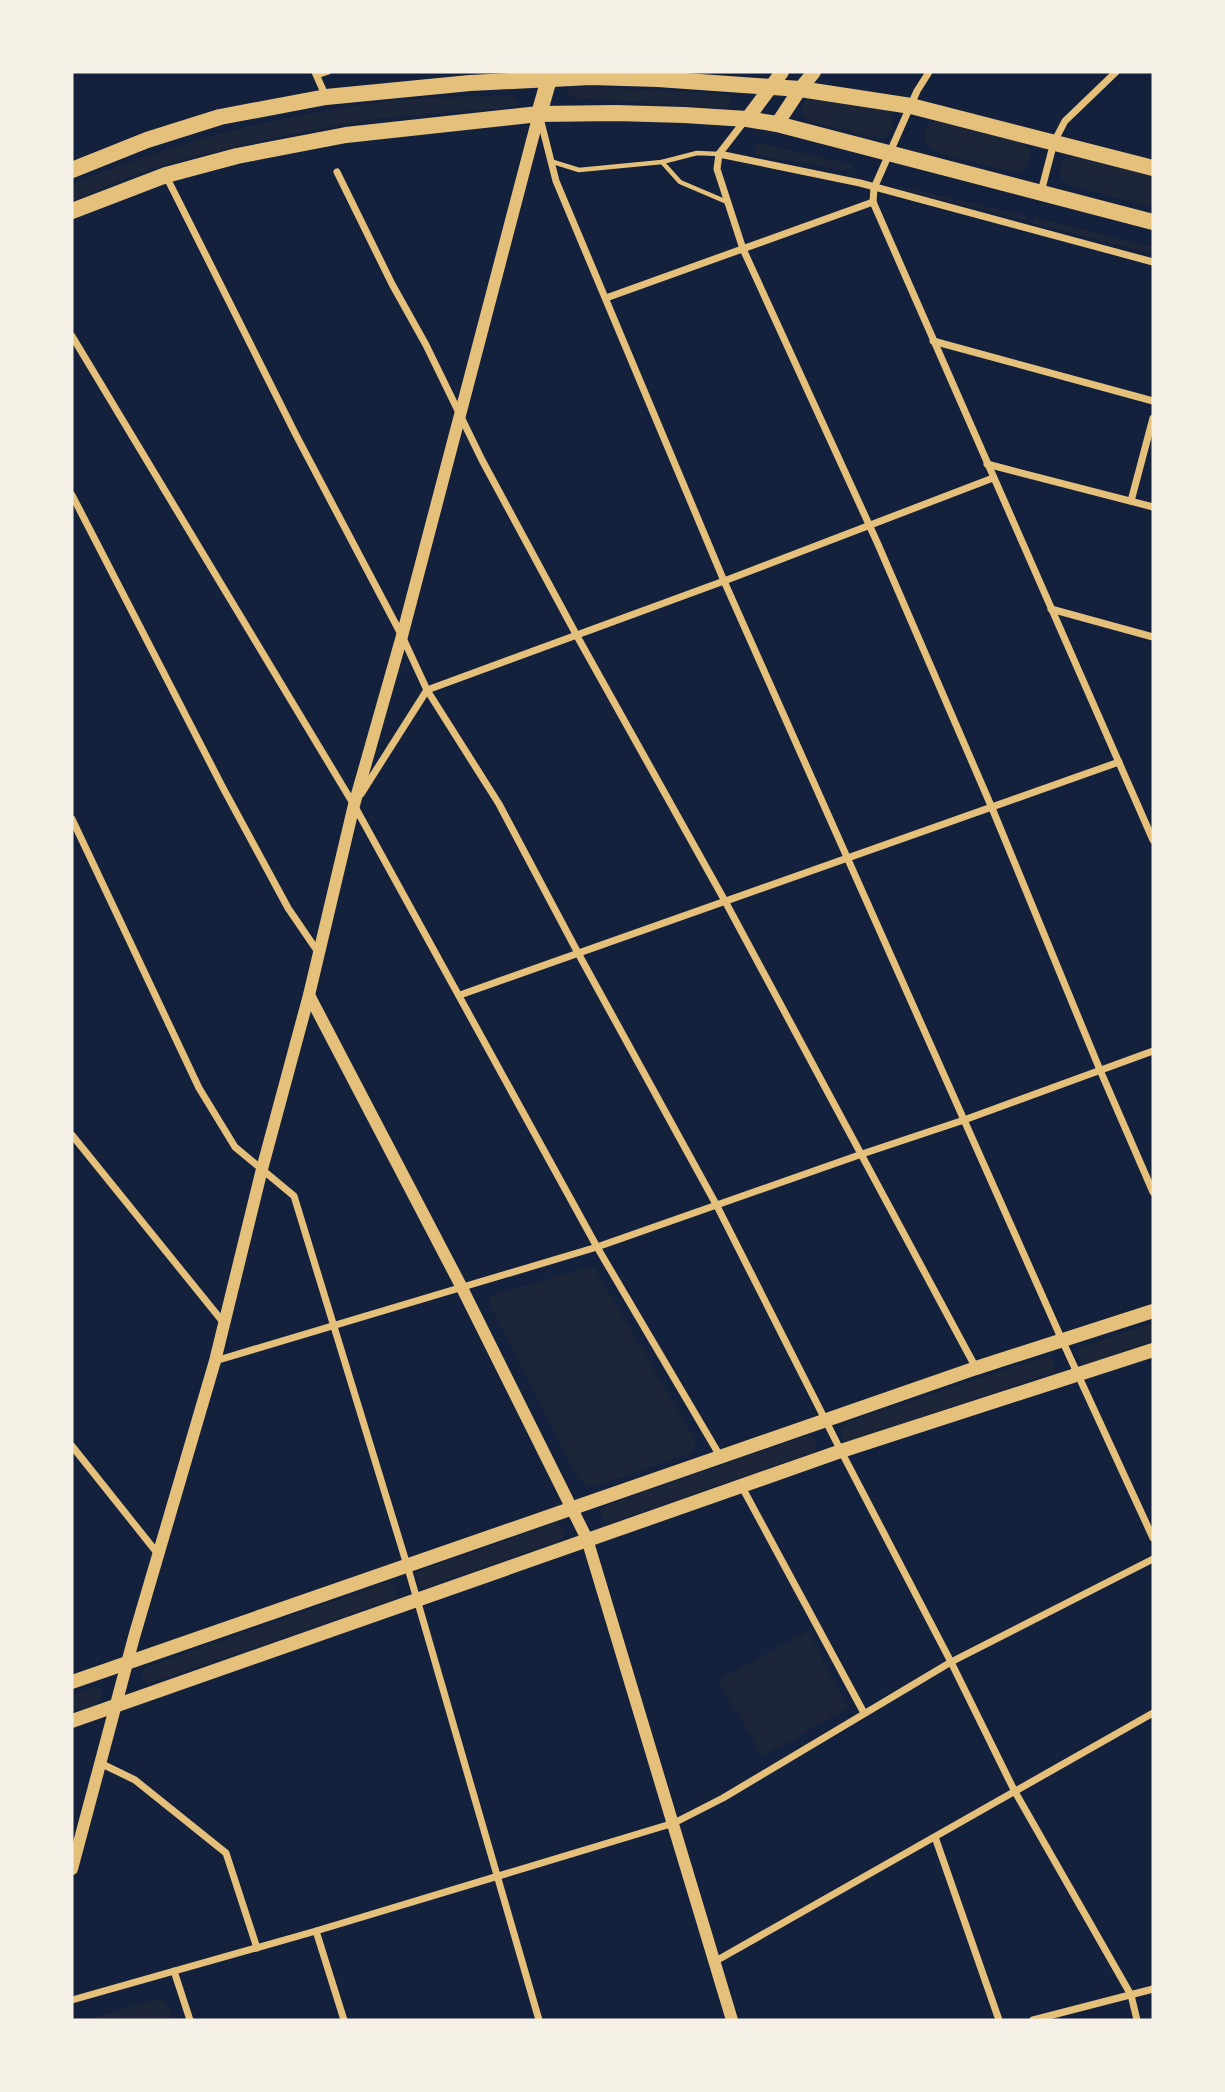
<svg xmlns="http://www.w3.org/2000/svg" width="1225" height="2092" font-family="Lora,serif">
<rect width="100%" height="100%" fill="#14213d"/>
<g fill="#1d2539">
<polygon points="570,86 725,94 731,97 730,103 725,108 573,98 567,90"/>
<path d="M513,95L519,103L515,107L373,119L286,135L181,160L134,175L72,201V184C167,145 267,118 369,104C416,97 466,97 513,95Z"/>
<path d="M809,96L885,108L892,115L893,129L884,138H877L810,122C800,115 799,104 809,96Z"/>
<path d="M937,121L1023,143L1029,149L1031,159L1025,170L1013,172L939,153C926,147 921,140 927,125Z"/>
<polygon points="761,143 850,164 852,167 852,169 848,171 757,155 754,151 755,146"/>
<polygon points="1072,156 1153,176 1153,208 1066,184 1061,178 1059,171 1064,160"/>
<polygon points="898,186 1028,216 1027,221 897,188"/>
<polygon points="1034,217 1153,247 1153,254 1033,223"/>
<polygon points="588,1267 592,1267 596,1271 695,1439 695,1447 691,1453 594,1487 586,1485 578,1479 488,1302 490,1297 494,1295"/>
<polygon points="1153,1323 1153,1341 1090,1364 1081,1362 1078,1351 1081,1347"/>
<polygon points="1045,1357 1052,1358 1055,1368 1051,1373 850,1442 843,1439 840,1430 847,1422"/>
<polygon points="809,1435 815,1438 817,1446 814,1452 610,1523 603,1521 600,1511 604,1506"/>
<polygon points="556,1523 562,1527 565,1534 563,1539 425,1588 419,1585 416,1576 419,1571"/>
<polygon points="388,1582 393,1586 397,1594 394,1599 151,1683 144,1681 142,1676 144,1668"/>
<polygon points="808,1631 848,1708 763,1756 718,1680"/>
<path d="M94,1687L102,1690C104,1707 84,1708 72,1712V1694Z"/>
<polygon points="157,1999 165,2001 174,2020 85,2020"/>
</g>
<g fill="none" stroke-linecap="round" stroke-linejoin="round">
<g stroke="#e5c07b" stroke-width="4.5">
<polyline points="317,76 329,72"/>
<polyline points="550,161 579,170 662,162 697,153 719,154"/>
<polyline points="662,162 680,182 727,202"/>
</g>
<g stroke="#e5c07b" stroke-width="7">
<polyline points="315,72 326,97"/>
<polyline points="929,72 917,91 874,188 873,202 1153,840"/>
<polyline points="540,118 556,181 724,581 1062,1340 1153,1538"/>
<polyline points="746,119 719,154 717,169 743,249 877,542 992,808 1100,1070 1153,1192"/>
<polyline points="719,154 860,183 1153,262"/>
<polyline points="337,172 392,284 426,345 482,460 577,636 725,901 976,1368"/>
<polyline points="166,176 296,435 402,636 427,690 499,804 578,953 717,1206 841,1451 951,1662 1014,1790 1131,1995 1137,2020"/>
<polyline points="1041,192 1054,142 1065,121 1116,72"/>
<polyline points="606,298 873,202"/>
<polyline points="72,336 354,805 597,1247 720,1456"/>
<polyline points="933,341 1153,401"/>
<polyline points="987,464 1153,507"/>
<polyline points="72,495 222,786 288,908 318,952"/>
<polyline points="1131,501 1153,418"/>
<polyline points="1051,609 1153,637"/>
<polyline points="361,794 427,690 724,581 993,478"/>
<polyline points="72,819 199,1088 235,1147 294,1196 407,1565 539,2020"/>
<polyline points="460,995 1119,762"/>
<polyline points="72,1135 223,1322"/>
<polyline points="215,1361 597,1247 862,1154 964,1120 1153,1051"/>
<polyline points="72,1446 158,1554"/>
<polyline points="742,1487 864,1713"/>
<polyline points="100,1763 135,1780 226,1853 257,1948"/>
<polyline points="935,1837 999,2020"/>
<polyline points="316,1931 344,2020"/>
<polyline points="714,1962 1153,1713"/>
<polyline points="174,1971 190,2020"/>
<polyline points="72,2000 316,1931 674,1823 723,1798 951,1662 1153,1559"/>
<polyline points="1033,2020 1153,1989"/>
</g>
<g stroke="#e5c07b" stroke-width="12">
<polyline points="309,995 461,1286 587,1539 732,2020"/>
<polyline points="72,1869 134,1637 215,1361 262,1169 309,995 354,805 402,636 539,114"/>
</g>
<g stroke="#e5c07b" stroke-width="14">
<polyline points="747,119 782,72"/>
<polyline points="777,124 800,89 814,72"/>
<polyline points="72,1682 976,1368 1153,1311"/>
<polyline points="72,1721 841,1451 1153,1350"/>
</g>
<g stroke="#e5c07b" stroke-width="16">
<polyline points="539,114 551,72"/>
<polyline points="72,170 147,140 220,117 326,97 470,83 591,77 658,79 800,89 911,106 1153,168"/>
<polyline points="72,211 166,175 237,156 346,135 539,114 616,113 684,115 747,119 777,124 1153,222"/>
</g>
</g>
<rect width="1225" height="2092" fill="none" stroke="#f6f1e7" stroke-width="147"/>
</svg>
